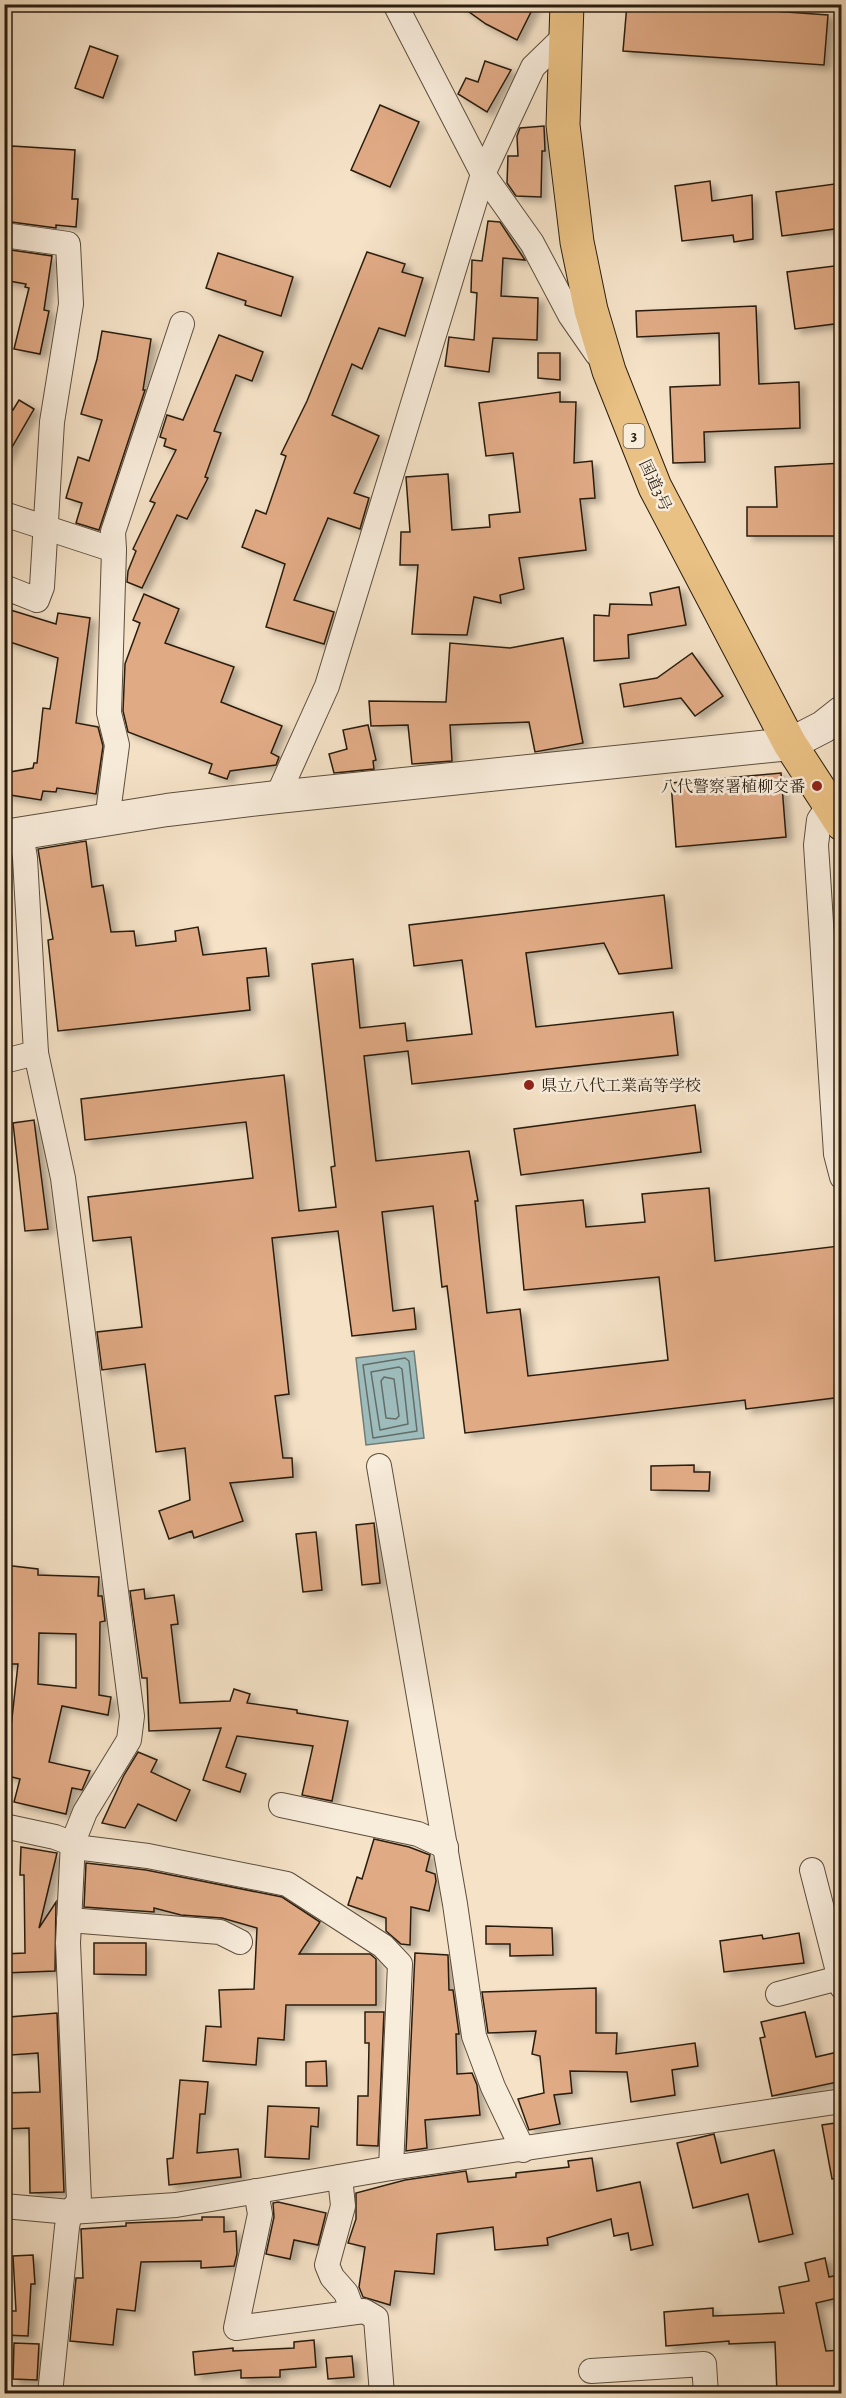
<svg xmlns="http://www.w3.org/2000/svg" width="846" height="2398" font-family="Alegreya,'Noto Serif JP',serif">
<defs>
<filter id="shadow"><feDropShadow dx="6" dy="4" stdDeviation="3" flood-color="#0004"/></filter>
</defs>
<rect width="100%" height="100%" fill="#f5e2c7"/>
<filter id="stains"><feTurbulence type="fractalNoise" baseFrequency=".00333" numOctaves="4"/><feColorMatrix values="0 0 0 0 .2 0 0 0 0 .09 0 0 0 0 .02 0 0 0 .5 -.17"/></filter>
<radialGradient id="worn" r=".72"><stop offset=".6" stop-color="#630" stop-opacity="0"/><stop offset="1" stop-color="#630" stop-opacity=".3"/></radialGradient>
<polygon fill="#9ebcbc" stroke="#6f7c77" stroke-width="1.5" points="414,1351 424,1438 366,1445 356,1358"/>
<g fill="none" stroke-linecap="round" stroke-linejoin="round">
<g stroke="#646c66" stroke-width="1.5">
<polygon points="405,1358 409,1361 417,1431 373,1438 363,1365"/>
<polygon points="399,1367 402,1369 408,1424 380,1430 371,1372"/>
<polygon points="384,1377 394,1379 399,1416 396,1419 386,1418 381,1381"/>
</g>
</g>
<g fill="#e0aa85" stroke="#291d0f" stroke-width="1.5" fill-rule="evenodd" filter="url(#shadow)">
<polygon points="458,4 535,4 517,40 486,24"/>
<polygon points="627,4 704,9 704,4 774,4 773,11 828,15 824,65 623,51"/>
<polygon points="90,46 118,56 103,98 75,88"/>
<polygon points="485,61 511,70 487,112 458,94 466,78 478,82"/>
<polygon points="380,105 419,122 390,187 351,170"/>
<polygon points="544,126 545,151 542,151 541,197 516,196 507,183 508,156 518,156 517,136 520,128"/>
<polygon points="12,146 75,150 72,199 78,199 76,227 56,225 56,228 4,221 4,153"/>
<polygon points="710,181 712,201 752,195 753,239 734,242 733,235 682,241 675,186"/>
<polygon points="842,183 842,228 782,236 776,192"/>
<polygon points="488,221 500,222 525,260 503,258 501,296 538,298 537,340 493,338 489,372 445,366 449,337 474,340 477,293 471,292 472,260 482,261"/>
<polygon points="4,249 52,256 44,310 49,311 40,354 14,349 29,288 25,287 26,284 4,280"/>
<polygon points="367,252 405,264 402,272 423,278 405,336 379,328 362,369 352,364 332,415 379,436 354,493 369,498 360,529 328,518 294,600 334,612 324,644 266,627 285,564 242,547 256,510 266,514 286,456 281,454 307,401"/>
<polygon points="218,253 293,277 281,316 245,305 246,301 206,288"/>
<polygon points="842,265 842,323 795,329 787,272"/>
<polygon points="756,306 759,384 799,382 800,428 704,432 705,462 673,463 670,387 720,385 719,333 637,337 636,311"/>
<polygon points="102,331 151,339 143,390 145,390 99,530 76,523 82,503 66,498 78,457 89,461 102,420 81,414 97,359"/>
<polygon points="219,335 263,352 252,381 236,375 214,431 221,433 205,477 208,478 187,519 177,515 142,588 127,582 128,571 136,551 133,549 155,503 150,501 176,450 164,446 166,439 160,437 167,415 183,420"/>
<polygon points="538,353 560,353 560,380 538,378"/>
<polygon points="560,392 560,402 576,402 574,463 592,461 595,498 580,499 586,550 519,558 524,589 500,595 501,603 474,597 467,635 412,634 418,565 400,565 401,532 410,532 406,477 448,474 452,530 490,527 489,515 520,512 513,453 486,456 479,403"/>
<polygon points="19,400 34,409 4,461 4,405 13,410"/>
<polygon points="842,463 842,490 838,490 838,536 747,536 747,507 777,507 775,467"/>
<polygon points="679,587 686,625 628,635 629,658 594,661 594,615 609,616 610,604 652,605 650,593"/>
<polygon points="144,594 179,609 165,643 234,667 221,702 282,726 271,753 279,757 276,765 230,771 227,779 209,773 212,764 128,732 123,711 125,664 140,623 133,620"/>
<polygon points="4,608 56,624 58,613 90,618 76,723 98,727 103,746 96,794 57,788 56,792 43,791 41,800 4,794 4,773 33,768 34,763 37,763 43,708 50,709 58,658 4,640"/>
<polygon points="563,638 583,743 535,752 529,722 450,725 452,761 412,764 408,725 371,726 369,701 446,702 450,643 510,648"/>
<polygon points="692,653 723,696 695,716 681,698 624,707 620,684 657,678"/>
<polygon points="368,725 376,760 373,761 374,769 334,773 329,754 347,749 343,730"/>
<polygon points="781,773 786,837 676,847 671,783"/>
<polygon points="86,841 92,887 103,885 111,932 134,931 136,946 176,941 175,931 198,927 203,955 266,948 269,976 247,978 250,1010 58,1031 48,940 53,939 38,849"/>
<polygon points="664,895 672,968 619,974 604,943 526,953 536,1027 673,1012 678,1055 412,1084 408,1051 364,1056 376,1161 469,1151 478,1201 475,1201 487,1313 520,1309 528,1376 668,1360 659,1277 524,1290 516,1206 583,1200 586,1227 645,1222 642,1194 709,1188 715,1261 839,1246 842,1267 842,1397 746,1409 745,1400 465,1433 447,1286 442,1287 433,1206 382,1212 393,1311 414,1308 416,1329 352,1336 338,1231 272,1238 289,1394 275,1396 283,1458 292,1458 293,1477 230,1483 243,1521 194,1538 192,1531 169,1539 159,1511 190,1500 185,1448 156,1452 145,1364 102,1370 97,1332 142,1327 131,1237 93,1241 88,1197 253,1178 246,1122 85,1140 81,1099 284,1075 299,1211 336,1207 331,1167 335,1166 312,964 353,959 360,1028 405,1023 407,1041 472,1034 462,960 414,966 409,925"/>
<polygon points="695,1105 701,1152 521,1175 514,1129"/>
<polygon points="34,1120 48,1229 25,1231 13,1123"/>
<polygon points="694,1465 694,1472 710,1472 709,1491 651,1490 651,1466"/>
<polygon points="374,1523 380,1583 362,1585 356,1525"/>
<polygon points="316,1532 322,1590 303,1592 296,1534"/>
<path d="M4,1565L38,1569V1575L99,1577L98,1596H102L105,1621L100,1622L99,1695L111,1697L108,1715L62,1706L49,1762L90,1771L82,1790L72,1788L66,1814L14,1802L20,1779L4,1775V1753L11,1727L18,1664H4ZM39,1633L76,1634V1688L38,1684Z"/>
<polygon points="144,1589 145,1599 174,1595 178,1624 171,1625 180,1703 230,1701 234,1689 250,1694 247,1703 297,1710 297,1713 348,1721 332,1801 302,1795 313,1746 237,1736 226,1767 246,1774 240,1792 203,1780 221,1728 149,1731 147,1678 142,1678 130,1591"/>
<polygon points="138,1752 157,1760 151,1772 190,1790 176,1821 138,1804 125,1828 102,1823 124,1775"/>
<polygon points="374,1839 409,1847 430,1855 426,1871 435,1874 436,1881 429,1911 411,1907 410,1945 401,1944 386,1931 386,1918 348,1905 357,1877 362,1879"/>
<polygon points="21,1847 57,1853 39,1928 56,1902 55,1971 4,1973 4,1954 25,1953 24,1875 20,1875"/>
<polygon points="86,1863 146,1870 282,1897 320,1922 299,1954 370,1954 376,1959 376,2005 286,2005 284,2040 258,2038 256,2065 203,2061 206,2026 221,2027 219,1990 254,1989 257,1928 222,1918 181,1915 154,1908 154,1912 84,1907"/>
<polygon points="486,1926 552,1928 553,1955 510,1956 510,1944 486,1944"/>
<polygon points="799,1933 804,1963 724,1972 720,1941 762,1935 763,1939"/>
<polygon points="94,1943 146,1943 146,1975 94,1974"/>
<polygon points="415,1953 448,1955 449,1990 453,1990 459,2034 456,2034 457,2074 472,2073 477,2085 480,2115 425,2120 427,2148 406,2151"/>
<polygon points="596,1988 596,2033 617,2033 616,2054 695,2043 698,2066 672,2070 675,2095 631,2102 627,2072 570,2071 572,2093 554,2095 560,2124 529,2130 518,2099 544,2093 540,2056 532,2054 536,2031 488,2033 482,1992"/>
<polygon points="365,2012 384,2012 378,2146 357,2145 358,2096 368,2096 369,2043 365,2043"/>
<polygon points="805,2012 816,2057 842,2051 842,2081 772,2096 760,2038 765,2037 761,2022"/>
<polygon points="57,2013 64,2192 30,2193 29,2128 4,2129 4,2093 40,2092 38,2053 11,2055 9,2017"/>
<polygon points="326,2061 327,2086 306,2086 306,2062"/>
<polygon points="180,2080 208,2082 205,2114 200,2114 197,2153 238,2149 241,2177 169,2185 167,2159 173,2158"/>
<polygon points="268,2106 319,2108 318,2127 311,2126 309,2159 265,2157"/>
<polygon points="842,2122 842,2178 832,2179 822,2125"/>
<polygon points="714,2134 721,2163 774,2150 793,2234 759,2242 748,2194 693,2208 677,2143"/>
<polygon points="592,2158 597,2191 640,2182 653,2245 631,2250 628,2233 614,2236 611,2219 547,2238 548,2245 495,2250 493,2227 437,2234 434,2274 395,2271 390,2305 363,2297 359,2287 365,2247 348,2243 356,2219 356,2193 405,2180 466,2171 468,2182 516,2177 516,2173 569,2167 568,2161"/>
<polygon points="278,2202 326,2213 318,2245 294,2240 290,2259 266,2254 274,2217 273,2203"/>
<polygon points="202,2217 224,2217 224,2232 236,2231 237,2254 234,2266 201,2268 201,2261 141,2262 135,2311 117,2309 113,2345 70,2341 76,2278 83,2278 81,2229 126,2226 126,2223 202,2220"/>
<polygon points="33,2255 35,2284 31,2284 28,2336 4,2335 4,2311 16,2311 13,2256"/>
<polygon points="825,2258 829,2277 842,2274 842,2297 816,2303 826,2351 842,2350 842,2392 777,2394 775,2342 729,2344 729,2341 666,2346 664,2312 713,2308 713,2316 784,2313 779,2287 809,2281 805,2263"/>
<polygon points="314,2340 316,2367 280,2370 280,2377 241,2378 241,2370 195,2375 193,2352 233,2348 233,2351 294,2348 294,2342"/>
<polygon points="14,2343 39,2344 37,2380 13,2379"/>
<polygon points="352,2356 354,2377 328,2379 326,2358"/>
</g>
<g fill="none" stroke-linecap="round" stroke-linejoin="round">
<defs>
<g id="minor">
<polyline points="395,4 483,174 532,243 570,315 597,354"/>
<polyline points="4,235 68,244 71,304 52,422 42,587 37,600 4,587"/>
<polyline points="4,514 114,550 109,713 117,745 107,820"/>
<polyline points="114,550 113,532 182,324"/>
<polyline points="277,797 327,686 483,174 533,67 567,34"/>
<polyline points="829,805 819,820 816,845 836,1154 842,1177"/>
<polyline points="21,834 25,858 36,1053 63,1178 132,1716 129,1740 85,1812 73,1842 68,1943 79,2201 70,2212 67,2227 50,2394"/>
<polyline points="4,1061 36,1053"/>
<polyline points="379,1466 455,1904 474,2036 493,2087 523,2150"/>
<polyline points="281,1805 418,1834 446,1847"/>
<polyline points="4,1826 55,1837 83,1848 148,1856 287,1884 383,1946 400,1964 391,2168"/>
<polyline points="812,1870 842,1987"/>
<polyline points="69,1920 220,1932 240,1942"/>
<polyline points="778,1994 839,1978"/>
<polyline points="340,2177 343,2206 327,2265 332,2277 346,2293 353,2312"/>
<polyline points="256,2191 260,2214 236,2328 364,2311 376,2318 382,2394"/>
<polyline points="4,2206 70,2212 176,2205 391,2168 842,2101"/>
<polyline points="591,2371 704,2364 706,2394"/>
</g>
<polyline id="tertiary" points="4,836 167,810 277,797 790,744 823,727 842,712"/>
<polyline id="trunk" points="567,4 563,125 577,242 591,310 609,371 655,487 790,744 842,824"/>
</defs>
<use href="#minor" stroke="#5c4e3d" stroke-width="26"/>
<use href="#tertiary" stroke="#5c4e3d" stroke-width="34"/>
<use href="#trunk" stroke="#291d0f" stroke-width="35"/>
<use href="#minor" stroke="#f8ecdb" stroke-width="24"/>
<use href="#tertiary" stroke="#f8ecdb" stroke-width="32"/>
<use href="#trunk" stroke="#eac184" stroke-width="33"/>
</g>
<g fill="#8f2418" stroke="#f8ecdb" stroke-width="2">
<circle cx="817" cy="786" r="6"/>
<circle cx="529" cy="1085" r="6"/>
</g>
<g text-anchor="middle" stroke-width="5" stroke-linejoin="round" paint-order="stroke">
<rect fill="#f8ecdb" stroke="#675b4c" stroke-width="1.5" x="623.5" y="424" width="21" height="24" rx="4.5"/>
<g font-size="15" font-weight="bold" fill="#291d0f">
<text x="634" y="441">3</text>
</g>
<g font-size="16" fill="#291d0f" stroke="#f8ecdb">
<text transform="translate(656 485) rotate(65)" y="6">国道3号</text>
</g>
<g font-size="16" fill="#291d0f" stroke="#f8ecdb" text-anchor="end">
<text x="805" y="792">八代警察署植柳交番</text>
<text x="541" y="1091" text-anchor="start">県立八代工業高等学校</text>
</g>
</g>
<rect width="846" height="2398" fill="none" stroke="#f5e2c7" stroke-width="24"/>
<rect x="6" y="6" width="834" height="2386" fill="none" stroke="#291d0f" stroke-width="3"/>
<rect x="12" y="12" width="822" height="2374" fill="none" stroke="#291d0f" stroke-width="1.5"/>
<rect width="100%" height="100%" filter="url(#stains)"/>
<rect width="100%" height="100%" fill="url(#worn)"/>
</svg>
